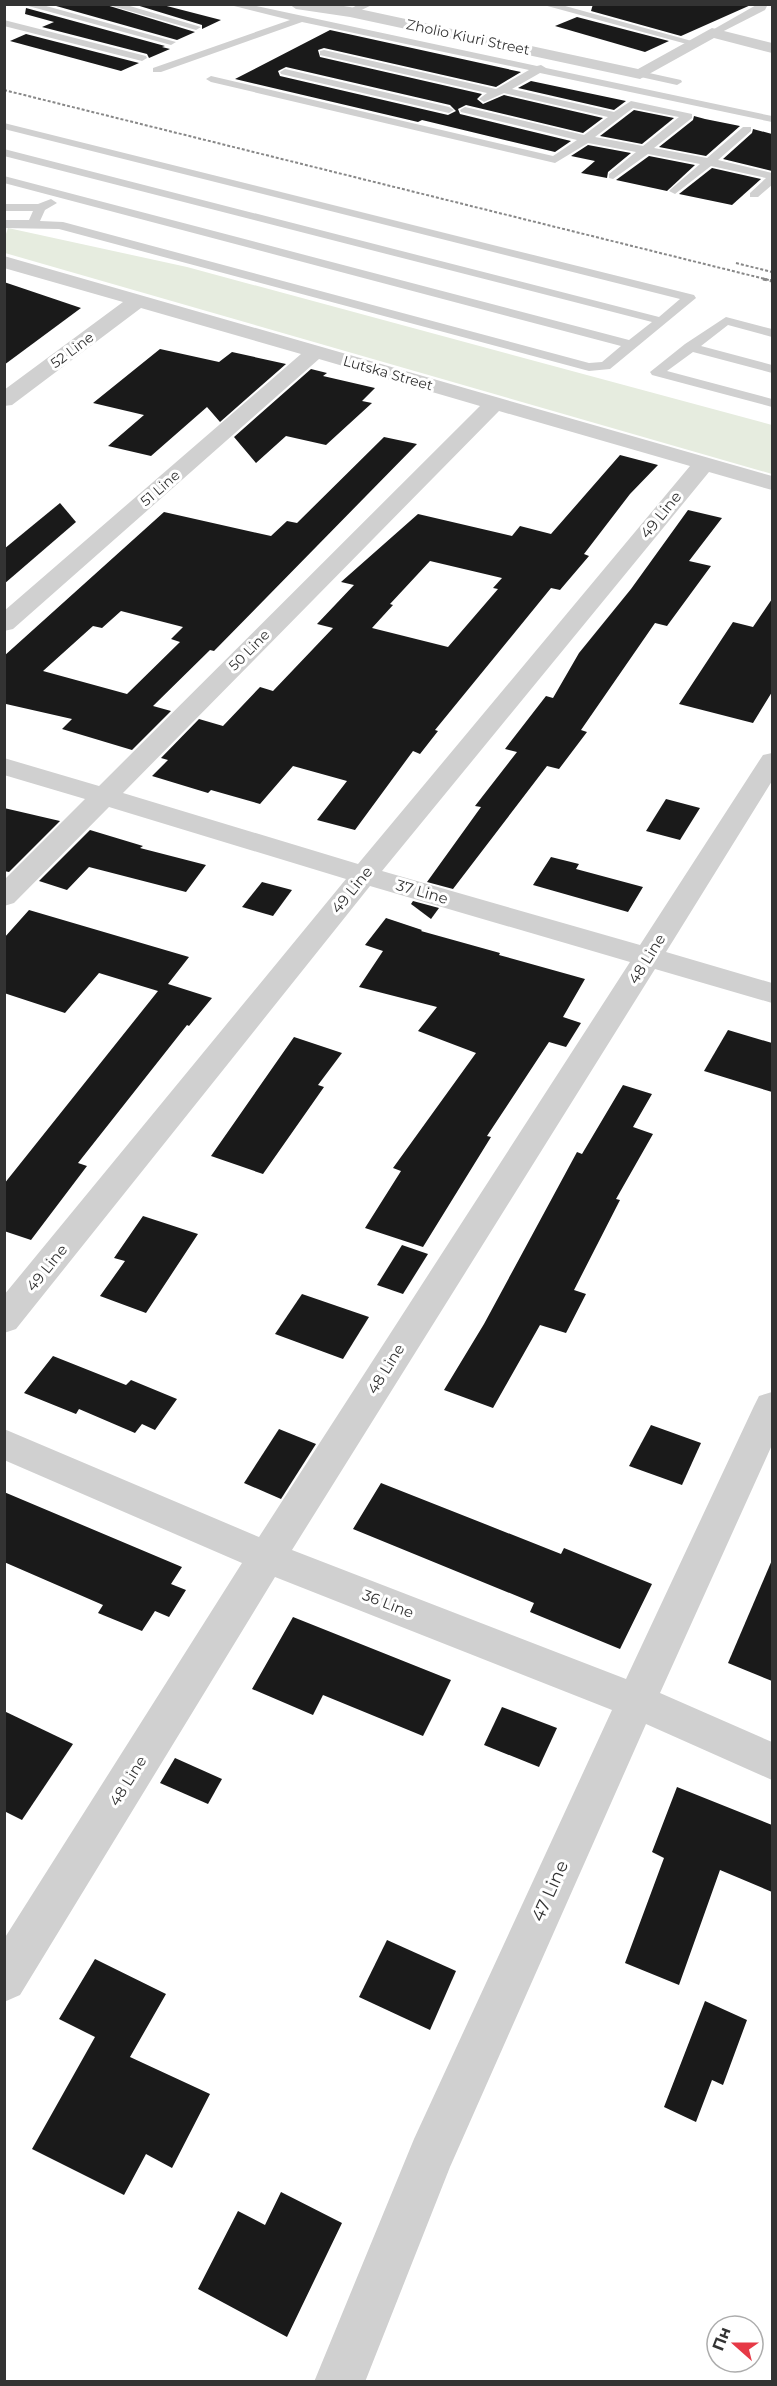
<svg xmlns="http://www.w3.org/2000/svg" width="777" height="2386" font-family="Montserrat,sans-serif">
<rect width="100%" height="100%" fill="#fff"/>
<polygon fill="#e6ecdf" points="8,228 187,267 772,425 772,474 5,253 5,237"/>
<g fill="#1a1a1a" fill-rule="evenodd">
<polygon points="49,4 103,4 195,32 177,40"/>
<polygon points="133,4 159,4 221,20 202,29 202,25"/>
<polygon points="593,4 753,4 681,36 591,11"/>
<polygon points="26,8 165,46 162,47 170,49 149,58 147,54 42,27 54,22 25,14"/>
<polygon points="577,17 669,41 645,52 555,26"/>
<path d="M330,30L521,72L496,87L324,48L318,50L320,57L482,94L477,99L483,104L504,95L603,118L583,133L466,105L458,109L460,114L571,141L555,152L422,120L418,122L235,79ZM286,67L450,105L456,111L448,115L280,76L278,71Z"/>
<polygon points="26,34 139,63 121,71 10,41"/>
<polygon points="531,81 626,101 614,110 518,88"/>
<polygon points="634,110 674,118 642,144 600,136"/>
<polygon points="694,116 705,119 740,126 706,156 659,147 693,120"/>
<polygon points="753,129 772,134 772,171 723,159 752,133"/>
<polygon points="588,145 631,153 608,172 607,178 581,173 595,161 571,156"/>
<polygon points="649,156 695,165 667,191 616,180"/>
<polygon points="712,168 761,179 732,205 679,194"/>
<polygon points="4,282 81,308 4,365"/>
<polygon points="160,349 219,362 232,352 286,364 220,422 207,407 151,456 108,446 144,415 93,403"/>
<polygon points="311,369 327,373 323,376 375,388 362,401 372,403 326,445 286,436 256,463 234,437"/>
<path d="M384,437L417,444L214,651L210,650L153,706L171,711L132,750L62,729L72,719L6,704L4,706V656L164,512L271,536L287,521L297,523ZM121,611L183,627L171,639L180,642L127,694L43,671L93,626L102,628Z"/>
<path d="M620,455L658,465L630,494L584,554L589,556L560,590L551,588L435,730L438,731L420,754L413,751L355,830L317,820L347,781L293,766L260,804L211,790L208,793L152,776L168,760L161,758L199,719L223,726L260,687L273,691L333,628L317,624L354,585L341,582L418,514L512,536L520,526L551,534ZM430,561L502,578L493,588L498,589L448,647L372,628L393,605L390,604Z"/>
<polygon points="60,503 76,522 4,584 4,549"/>
<polygon points="688,510 722,518 689,561 711,566 667,626 655,623 581,730 587,732 559,769 547,766 453,889 427,882 481,807 475,806 517,752 505,749 546,696 553,698 579,653 631,589"/>
<polygon points="772,599 772,692 753,723 679,704 733,622 753,627"/>
<polygon points="666,799 700,808 680,840 646,831"/>
<polygon points="4,808 60,821 9,872 4,871"/>
<polygon points="90,830 143,846 140,848 206,865 186,892 89,867 67,890 39,881"/>
<polygon points="551,857 579,864 576,869 643,887 628,912 533,885"/>
<polygon points="262,882 292,890 273,916 242,907"/>
<polygon points="413,901 439,908 431,919 411,904"/>
<polygon points="29,910 189,957 168,984 212,998 189,1026 187,1025 78,1163 87,1166 31,1240 4,1231 4,1184 158,991 99,973 65,1013 4,993 4,938"/>
<polygon points="386,918 422,930 421,931 500,953 499,955 585,979 563,1017 581,1023 566,1047 549,1042 487,1136 491,1137 423,1247 365,1228 401,1171 393,1168 476,1053 418,1031 437,1007 359,987 383,951 365,945"/>
<polygon points="728,1030 772,1043 772,1092 704,1071"/>
<polygon points="294,1037 342,1053 318,1085 324,1087 263,1174 211,1156"/>
<polygon points="623,1085 652,1094 633,1127 653,1134 616,1199 620,1200 574,1290 586,1294 566,1333 540,1325 493,1408 444,1390 484,1324 577,1152 582,1154"/>
<polygon points="143,1216 198,1234 146,1313 100,1296 125,1261 114,1258"/>
<polygon points="402,1245 428,1254 403,1294 377,1285"/>
<polygon points="302,1294 369,1317 343,1359 275,1334"/>
<polygon points="53,1356 126,1385 131,1380 177,1399 155,1430 142,1424 135,1433 79,1409 76,1414 24,1393"/>
<polygon points="651,1425 701,1443 682,1485 629,1466"/>
<polygon points="279,1429 316,1444 281,1499 244,1483"/>
<polygon points="381,1483 561,1554 564,1548 652,1584 620,1649 530,1612 534,1603 353,1529"/>
<polygon points="4,1492 182,1567 171,1584 186,1590 169,1617 155,1611 142,1631 98,1613 103,1605 4,1562"/>
<polygon points="772,1560 772,1681 728,1663"/>
<polygon points="293,1617 451,1680 423,1736 323,1695 313,1715 252,1689"/>
<polygon points="502,1707 557,1728 539,1767 484,1745"/>
<polygon points="4,1711 73,1744 22,1820 4,1811"/>
<polygon points="175,1758 222,1779 208,1804 160,1783"/>
<polygon points="677,1787 772,1825 772,1892 720,1870 679,1985 625,1963 664,1858 652,1852"/>
<polygon points="387,1940 456,1971 430,2030 359,1997"/>
<polygon points="95,1959 166,1994 130,2057 210,2094 172,2168 146,2154 124,2195 32,2149 95,2037 59,2019"/>
<polygon points="705,2001 747,2020 723,2085 712,2080 696,2122 664,2107"/>
<polygon points="281,2192 342,2223 287,2337 198,2289 238,2211 265,2225"/>
</g>
<g fill="none" stroke-linecap="round" stroke-linejoin="round">
<g fill="#d0d0d0" fill-rule="evenodd">
<polygon points="21,4 39,4 176,42 171,45"/>
<polygon points="105,4 123,4 201,27 196,30"/>
<path d="M226,4H247L537,66L541,65L546,68L772,116V122L540,73L512,89L614,112L631,101L692,114V118L654,148L707,158L743,127H751V131L718,160L772,173V185L758,197H750V193L766,178L711,166L675,194L669,191L671,189L700,164L648,154L613,179L609,178V174L636,152L588,143L555,163L211,82L206,79L211,76L553,156L577,140L461,112L460,110L465,107L584,135L608,117L504,93L484,102L479,99L487,93L320,55V51L324,50L496,89L529,70L302,22L161,72H153V68L290,20ZM633,108L679,117L643,146L595,137Z"/>
<polygon points="359,4 374,4 353,14 345,12"/>
<polygon points="540,4 558,4 699,43 694,46"/>
<polygon points="758,4 768,4 765,10 716,35 707,33"/>
<polygon points="4,20 146,56 147,58 142,61 4,26"/>
<polygon points="285,69 449,107 454,110 449,113 281,74 280,72"/>
<polygon points="640,71 681,80 682,82 677,85 636,76 636,72"/>
<polygon points="4,123 694,295 696,298 610,369 589,371 59,229 4,228 4,220 29,220 33,211 4,211 4,204 38,204 51,199 57,203 45,210 40,221 63,222 589,363 602,362 621,346 4,183 4,176 629,340 652,322 4,156 4,149 659,317 680,299 4,129"/>
<polygon points="726,317 772,329 772,337 728,325 701,346 772,365 772,373 693,352 667,371 772,399 772,407 652,375 650,372 685,344"/>
</g>
<g fill="#d0d0d0" fill-rule="evenodd">
<polygon points="289,4 331,4 350,7 638,69 712,28 772,43 772,53 714,38 640,79 350,17 296,9"/>
<path d="M4,256L772,476V490L709,472L382,871L640,945L759,761L763,755L772,753V781L666,952L772,983V1003L655,969L292,1550L626,1679L754,1406L759,1396L772,1392V1445L660,1693L772,1742V1780L646,1724L450,2167L365,2382H314L414,2139L612,1710L275,1577L20,1995L4,2002V1939L242,1563L4,1460V1429L259,1537L630,962L370,886L16,1329L4,1333V1295L346,879L109,807L14,903L4,906V880L85,799L4,775V758L99,786L480,406L319,359L13,629L4,631V611L301,354L141,308L12,405L4,406V390L123,302L4,268ZM499,411L690,466L358,864L123,793Z"/>
</g>
<g stroke="#888" stroke-width="2" stroke-dasharray="3 2" stroke-linecap="butt">
<polyline points="4,90 769,280"/>
<polyline points="736,263 772,272"/>
</g>
<polyline stroke="#888" stroke-width="3" stroke-dasharray="4 3" stroke-linecap="butt" points="763,279 772,281"/>
</g>
<g text-anchor="middle" stroke-width="6" stroke-linejoin="round" paint-order="stroke">
<g font-size="14" fill="#333" stroke="#fff">
<text transform="translate(468 37) rotate(12)" y="5">Zholio Kiuri Street</text>
<text transform="translate(72 350) rotate(-37)" y="5">52 Line</text>
<text transform="translate(388 373) rotate(16)" y="5">Lutska Street</text>
<text transform="translate(160 488) rotate(-41)" y="5">51 Line</text>
<text transform="translate(249 650) rotate(-45)" y="5">50 Line</text>
</g>
<g font-size="15" fill="#333" stroke="#fff">
<text transform="translate(661 515) rotate(-51)" y="5">49 Line</text>
<text transform="translate(352 890) rotate(-51)" y="5">49 Line</text>
<text transform="translate(422 892) rotate(16)" y="5">37 Line</text>
<text transform="translate(647 959) rotate(-58)" y="5">48 Line</text>
<text transform="translate(47 1268) rotate(-51)" y="5">49 Line</text>
<text transform="translate(386 1369) rotate(-58)" y="5">48 Line</text>
<text transform="translate(388 1604) rotate(21)" y="5">36 Line</text>
<text transform="translate(128 1781) rotate(-58)" y="5">48 Line</text>
</g>
<g font-size="18" fill="#333" stroke="#fff">
<text transform="translate(550 1891) rotate(-66)" y="6">47 Line</text>
</g>
</g>
<rect width="777" height="2386" fill="none" stroke="#333333" stroke-width="12"/>
<g transform="translate(735 2344) rotate(291)"><circle r="28" fill="#ffffff" stroke="#adadad" stroke-width="1.5"/>
<path d="M0-4.5L10 22L0 15L-10 22Z" fill="#e63946"/>
<text y="-9" font-size="16" font-weight="bold" text-anchor="middle" fill="#333333">Пн</text>
</g>
</svg>
